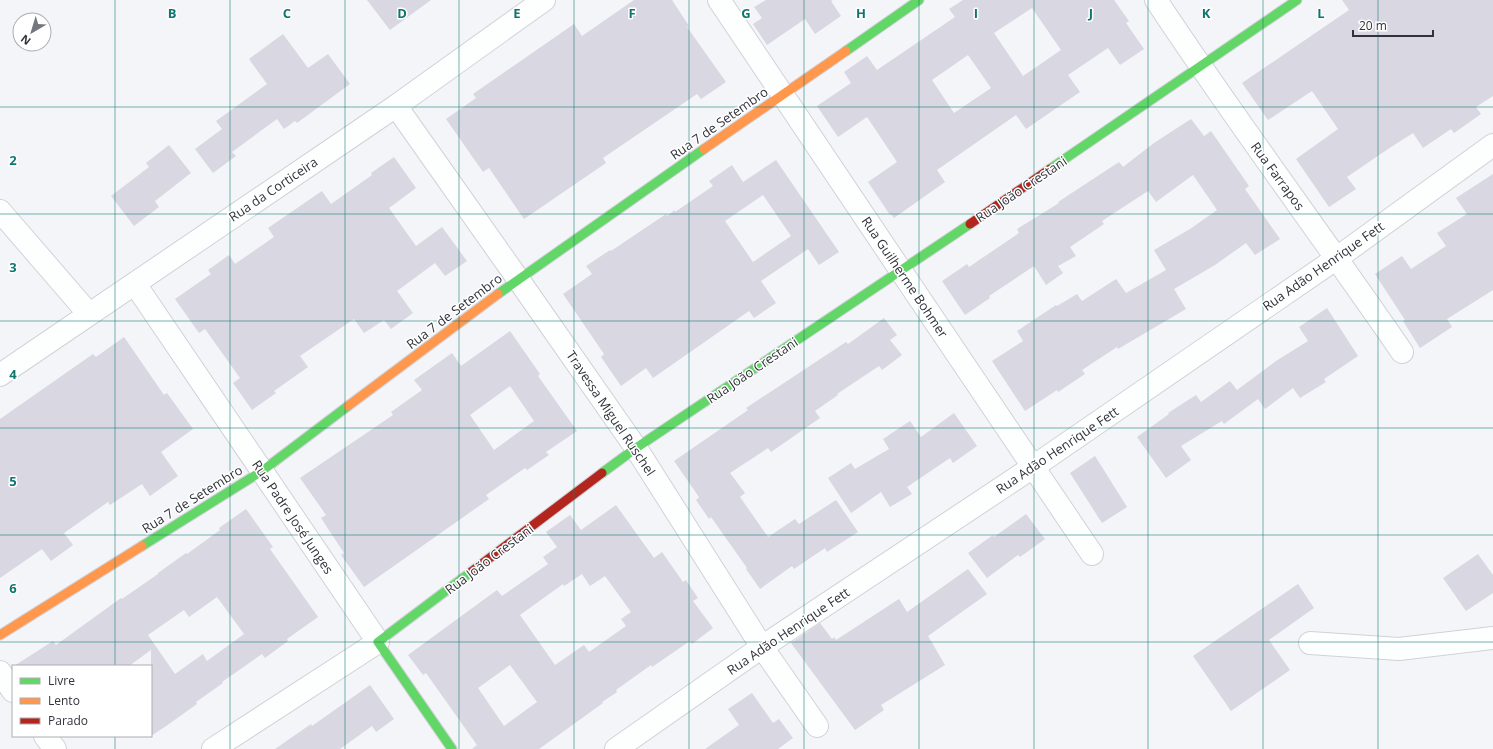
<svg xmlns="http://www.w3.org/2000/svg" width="1493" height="749" font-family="'Open Sans',sans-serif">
<rect width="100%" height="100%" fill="#f4f5f9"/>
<g fill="#d8d7e2" fill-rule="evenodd">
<polygon points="367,0 431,0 390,30"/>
<polygon points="634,0 672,0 689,26 687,27 726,82 701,99 697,94 603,158 606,163 524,219 489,168 483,172 446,119 476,98 473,94 574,24 582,36"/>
<polygon points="766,0 833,0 831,1 841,16 815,34 805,19 767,45 753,24 762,18 754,7"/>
<path d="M963,0H1114L1129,21L1126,23L1144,49L1120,65L1108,48L1068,75L1080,92L1026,129L1016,115L937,170L945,182L894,218L891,214L890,215L868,182L897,162L867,117L838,137L817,106L851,83L844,72L867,56L877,70L955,17L949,9ZM1032,8L1061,50L1023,76L994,33ZM968,55L991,88L954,113L932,80Z"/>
<polygon points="1342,0 1493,0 1493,96 1476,107 1481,114 1454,133 1451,129 1423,148 1413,133 1388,149 1347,177 1356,189 1329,207 1296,159 1338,129 1312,91 1268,120 1242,83 1349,10"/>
<polygon points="283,34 308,68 328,54 350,84 297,123 295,121 284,129 277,119 232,152 236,156 213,173 195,149 222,129 216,121 267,84 249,59"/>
<polygon points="1191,119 1204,136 1211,131 1249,186 1245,189 1280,239 1255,255 1246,243 1215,265 1174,289 1186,309 1118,349 1117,347 1082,370 1085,374 1058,392 1057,390 1025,411 992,361 1023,341 1017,331 1056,305 1057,306 1077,294 1082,301 1116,279 1126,293 1166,270 1154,250 1190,229 1217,210 1193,175 1156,202 1148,191 1102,221 1104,224 1070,247 1076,256 1058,266 1063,273 1046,285 1034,266 989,296 990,298 965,315 942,281 967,264 969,267 1019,233 1017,229 1059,203 1058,202 1119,162 1123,167 1154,143"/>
<polygon points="169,145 191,173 155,201 159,207 134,226 111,196 149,167 146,163"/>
<polygon points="394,157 416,188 389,208 416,246 442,227 467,261 445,276 435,263 397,291 413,313 391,329 384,320 364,333 354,319 300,356 308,367 274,391 276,393 252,410 233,383 240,378 205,329 199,333 175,299 211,274 208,270 229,255 235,264 274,237 268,228 322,191 331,204 372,175 371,173"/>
<path d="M776,160L839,252L819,265L808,249L761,281L776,303L754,318L749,311L653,378L646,368L621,386L601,357L604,354L563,294L592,274L586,266L610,250L611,251L666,214L667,216L675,210V212L713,186L709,181L732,165L743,182ZM763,195L791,236L753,262L725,221Z"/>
<polygon points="1493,174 1493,290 1447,319 1452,327 1420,348 1403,321 1405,320 1375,274 1402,256 1411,269 1446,246 1437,233 1467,214 1456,198"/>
<polygon points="1327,308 1358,356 1324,379 1326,382 1300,398 1293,388 1265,409 1258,399 1224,424 1222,421 1181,446 1191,460 1166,478 1137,437 1169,414 1168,413 1196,395 1201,402 1230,381 1237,390 1276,361 1308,341 1299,327"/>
<polygon points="884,318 897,335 890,340 902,355 882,370 879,366 837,394 838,395 815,411 820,418 771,452 768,448 730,473 745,493 740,497 768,537 795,519 799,524 836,500 858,532 827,552 825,548 794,569 792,566 760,589 746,569 747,568 711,517 709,519 696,500 699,497 674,461 748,410 746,408 846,342 848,344"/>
<path d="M510,331L540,374L538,376L577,431L546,452L549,455L527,470L525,468L486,495L489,499L364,587L341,555L344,553L321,518L326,515L300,478L393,415L391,412L422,390L414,380L452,353L461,366ZM510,386L534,421L494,450L470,415Z"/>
<polygon points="124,337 164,395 167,393 193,429 161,452 178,476 150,496 142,484 110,505 108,502 64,533 73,545 51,561 42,549 0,578 0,419 93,354 96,357"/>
<polygon points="954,413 977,446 953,463 950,458 907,487 912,494 890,507 881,492 851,513 828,478 851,463 855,469 889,449 883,439 910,421 921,437"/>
<polygon points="1095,456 1127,507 1102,523 1070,473"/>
<path d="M616,505L654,558L662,552L683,582L686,580L698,598L693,601L713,628L692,644L690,641L652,667L651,665L616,690L617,692L602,702L603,703L539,749H472L477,745L426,673L423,675L408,655L497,590L502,596L548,564L543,557L557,547L546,532L570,515L581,530ZM582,574L590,586L605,576L631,612L621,619L626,626L589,652L584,645L555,665L520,615L563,584L564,586ZM510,665L537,702L504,726L478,688Z"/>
<path d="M246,509L273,547L270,549L318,617L287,639L288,641L265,658L262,654L222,682L223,683L196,702L197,704L169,724L151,736V650L129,666H14L53,641L56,645L121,598L122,599L158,574V573L186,553L187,554L220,530L219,528ZM217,597L244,634L207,661L203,654L175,674L148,635L184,610L189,617Z"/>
<polygon points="1026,514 1045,539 1020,557 1018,555 987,578 968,553 993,535 994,537"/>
<polygon points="1478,554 1493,575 1493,593 1466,611 1443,578"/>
<polygon points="968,569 987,594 928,636 945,665 881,705 884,710 855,730 791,643 820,623 832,639 834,637 836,640 899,599 907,612"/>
<polygon points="1298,584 1314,608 1269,640 1290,670 1231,711 1193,656"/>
<polygon points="370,685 394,719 376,732 372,726 340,749 275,749 311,724 312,726"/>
<polygon points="752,693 773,723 779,719 793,738 778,749 705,749 739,725 728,709"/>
</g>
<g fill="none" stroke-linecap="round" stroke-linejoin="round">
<defs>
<g id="street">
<polyline points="719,0 901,271 1092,554"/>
<path d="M1156,0C1235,120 1321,234 1402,352"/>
<polyline points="396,106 518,279 636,448 762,647 817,726"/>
<polyline points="0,211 89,314"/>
<polyline points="135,284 378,642 213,749"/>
<polyline points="0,375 396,106 544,0"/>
<polyline points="1310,643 1399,649 1493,638"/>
<polyline points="0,672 13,691"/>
<polyline points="45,736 55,749"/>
<polyline points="616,749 762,647 1033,467 1337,258 1493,145"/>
</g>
<g id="fast">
<polyline points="846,51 919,0"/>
<polyline points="1050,169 1297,0"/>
<polyline points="498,294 704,149"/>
<polyline points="602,473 636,448 970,224"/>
<polyline points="142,546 262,471 348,406"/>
<polyline points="452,749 378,642 471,572"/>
</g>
<g id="slow">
<polyline points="704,149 846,51"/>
<polyline points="348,406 498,294"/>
<polyline points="0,635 142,546"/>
</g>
<g id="jam">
<polyline points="970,224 1050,169"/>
<polyline points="471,572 602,473"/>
</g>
</defs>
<use href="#street" stroke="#d0d2d8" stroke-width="24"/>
<use href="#fast" stroke="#d0d2d8" stroke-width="11"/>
<use href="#slow" stroke="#d0d2d8" stroke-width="11"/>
<use href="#jam" stroke="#d0d2d8" stroke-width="11"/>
<use href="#street" stroke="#fdfefe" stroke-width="22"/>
<use href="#fast" stroke="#63d668" stroke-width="9"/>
<use href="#slow" stroke="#ff974d" stroke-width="9"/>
<use href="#jam" stroke="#b3261e" stroke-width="9"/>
</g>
<path fill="none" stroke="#0f766e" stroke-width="1" stroke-opacity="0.55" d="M115,0V666M230,0V749M345,0V749M459,0V749M574,0V749M689,0V749M804,0V749M919,0V749M1034,0V749M1148,0V749M1263,0V749M1378,0V749M0,107H1493M0,214H1493M0,321H1493M0,428H1493M0,535H1493M0,642H1493M115,736V749"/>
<g text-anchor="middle" stroke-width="3" stroke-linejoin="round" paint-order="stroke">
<g font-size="13" fill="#31333b" stroke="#fff">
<text transform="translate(719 123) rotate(-35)" y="5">Rua 7 de Setembro</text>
<text transform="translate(1278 176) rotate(54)" y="5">Rua Farrapos</text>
<text transform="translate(273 189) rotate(-34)" y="5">Rua da Corticeira</text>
<text transform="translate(1021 189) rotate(-34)" y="5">Rua João Crestani</text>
<text transform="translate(1323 266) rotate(-35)" y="5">Rua Adão Henrique Fett</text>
<text transform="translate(905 277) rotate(56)" y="5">Rua Guilherme Bohmer</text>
<text transform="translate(454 311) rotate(-37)" y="5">Rua 7 de Setembro</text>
<text transform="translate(752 370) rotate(-34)" y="5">Rua João Crestani</text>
<text transform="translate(611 413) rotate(56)" y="5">Travessa Miguel Ruschel</text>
<text transform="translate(1057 450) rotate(-34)" y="5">Rua Adão Henrique Fett</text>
<text transform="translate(192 499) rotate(-32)" y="5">Rua 7 de Setembro</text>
<text transform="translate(293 517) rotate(56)" y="5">Rua Padre José Junges</text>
<text transform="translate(489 559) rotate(-37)" y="5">Rua João Crestani</text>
<text transform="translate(788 631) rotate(-34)" y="5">Rua Adão Henrique Fett</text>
</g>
</g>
<g font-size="13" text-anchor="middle" font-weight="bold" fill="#0f766e" stroke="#fff" stroke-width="3" stroke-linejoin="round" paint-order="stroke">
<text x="172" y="18">B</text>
<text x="287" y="18">C</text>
<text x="402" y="18">D</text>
<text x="517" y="18">E</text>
<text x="632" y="18">F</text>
<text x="746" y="18">G</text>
<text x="861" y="18">H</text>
<text x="976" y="18">I</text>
<text x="1091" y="18">J</text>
<text x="1206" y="18">K</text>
<text x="1321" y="18">L</text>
<text x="13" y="165">2</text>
<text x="13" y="272">3</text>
<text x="13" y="379">4</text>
<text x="13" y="486">5</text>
<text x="13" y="593">6</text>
</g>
<rect x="12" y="665" width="140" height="72" fill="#ffffff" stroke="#adadb1"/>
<rect x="20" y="678" width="20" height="6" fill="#63d668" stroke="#adadb1"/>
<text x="48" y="685" font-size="12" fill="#31333b">Livre</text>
<rect x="20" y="698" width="20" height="6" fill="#ff974d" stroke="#adadb1"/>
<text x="48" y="705" font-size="12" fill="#31333b">Lento</text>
<rect x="20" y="718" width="20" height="6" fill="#b3261e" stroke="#adadb1"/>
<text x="48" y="725" font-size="12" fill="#31333b">Parado</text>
<g transform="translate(32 32) rotate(218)"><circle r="19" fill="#ffffff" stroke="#adadb1"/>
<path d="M0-3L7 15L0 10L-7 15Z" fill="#75777e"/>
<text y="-6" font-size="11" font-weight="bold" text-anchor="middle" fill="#31333b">N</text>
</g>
<path d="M1353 30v6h80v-6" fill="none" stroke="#31333b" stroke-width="2"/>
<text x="1359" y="30" font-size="12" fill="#31333b" stroke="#ffffff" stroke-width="3" paint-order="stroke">20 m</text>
</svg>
